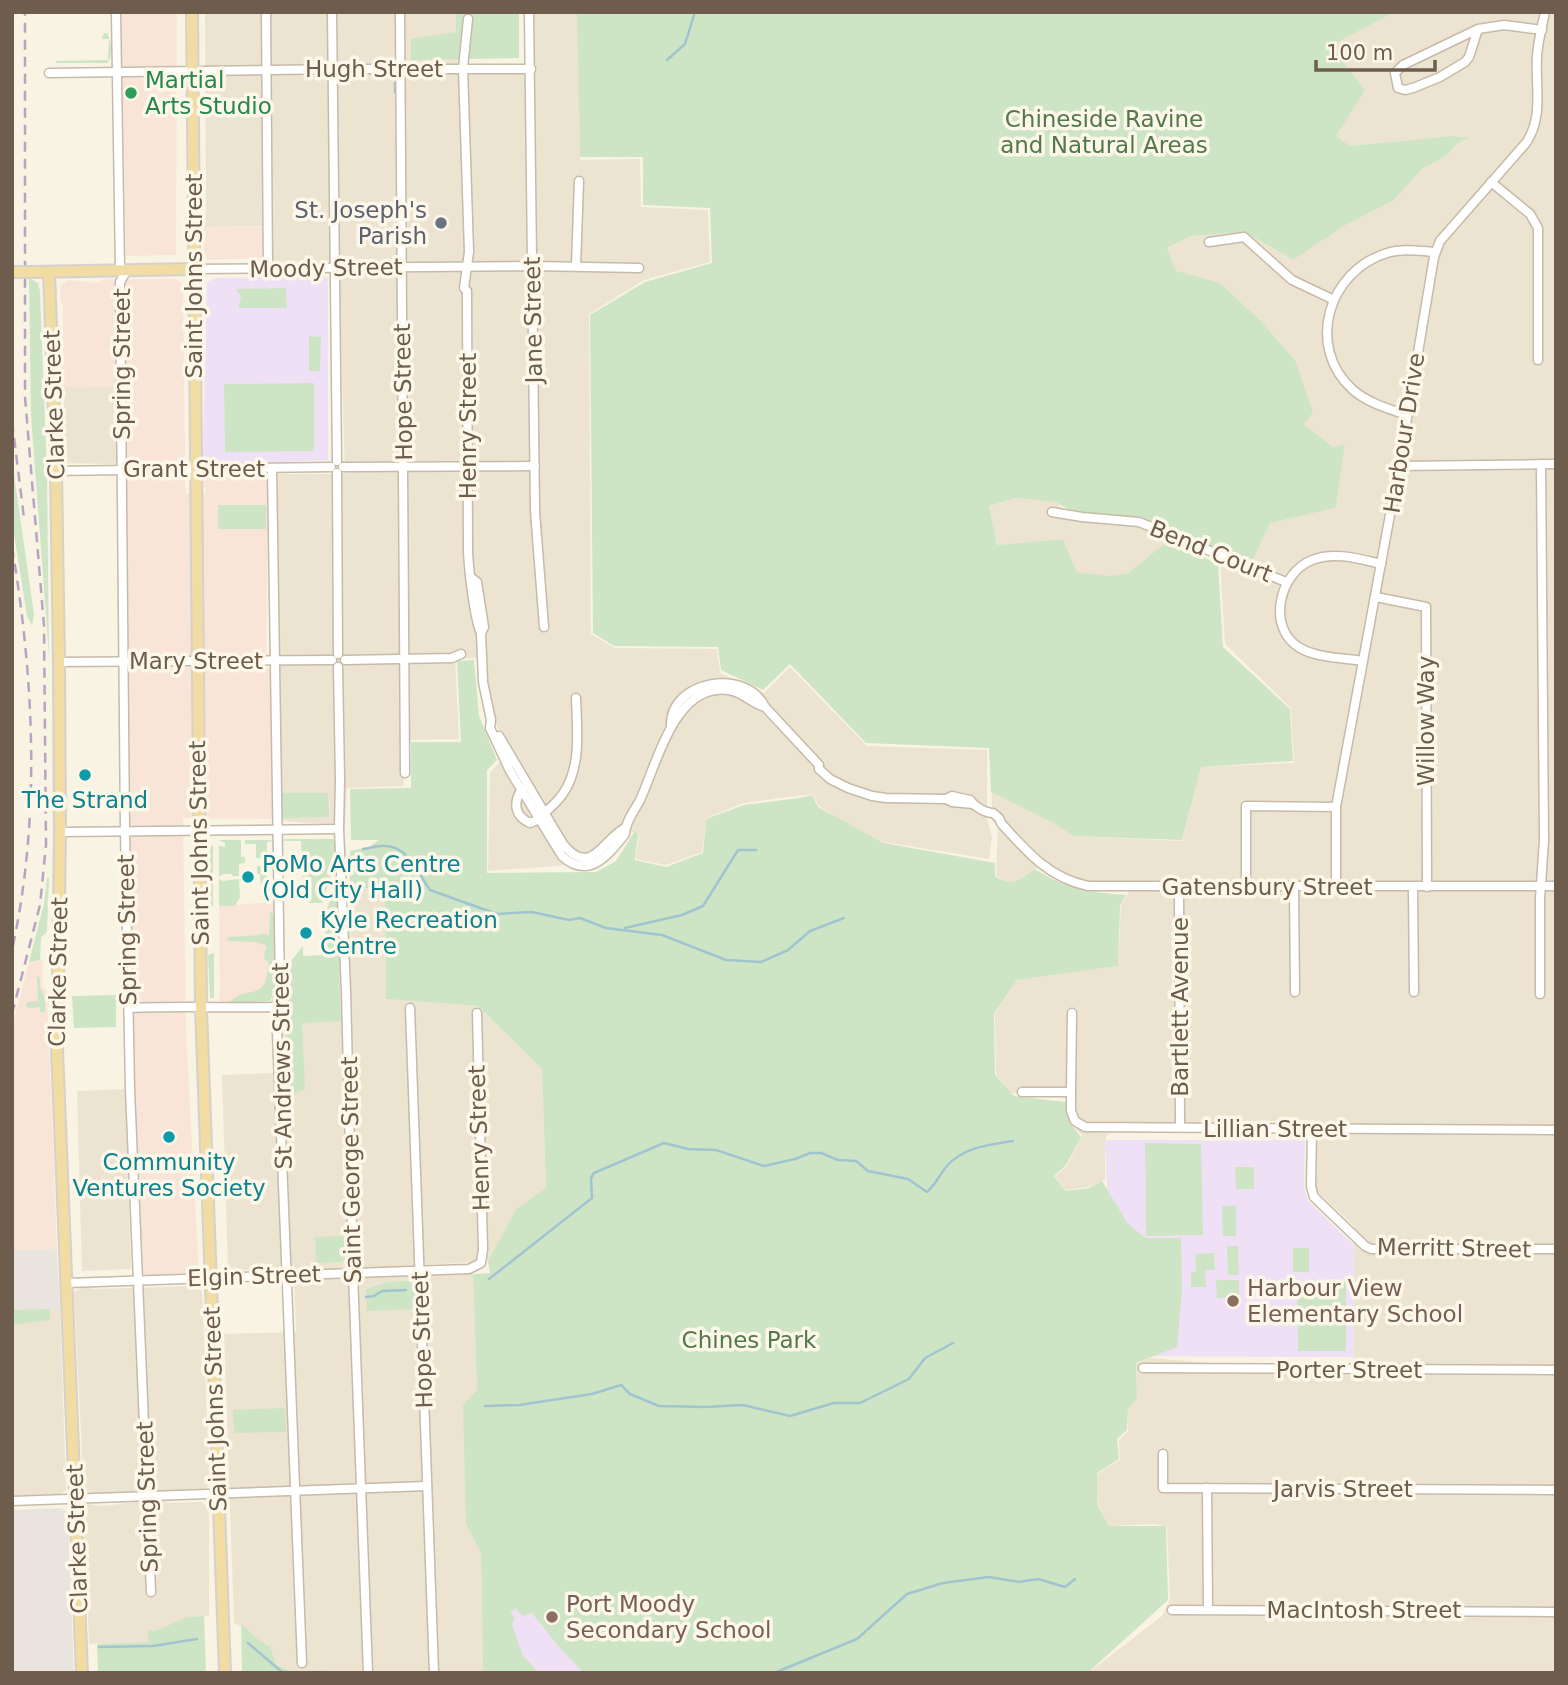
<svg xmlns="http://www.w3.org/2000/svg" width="1568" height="1685" font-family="'DejaVu Sans',sans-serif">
<rect width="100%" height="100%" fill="#f9f3e3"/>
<g fill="#ede3d1">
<polygon points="205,12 459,12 460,69 533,70 535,59 533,12 578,12 580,160 640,159 641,207 708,210 710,262 644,280 589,314 591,634 614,648 717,649 720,673 764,693 790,667 867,746 987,750 987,819 992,837 989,859 884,842 848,825 819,806 812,794 744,803 706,818 702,852 666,865 636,859 639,835 618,827 605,850 596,858 581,864 488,871 490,772 507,755 492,712 484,658 455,659 459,739 409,740 403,786 347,788 345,825 280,821 277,474 345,474 339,264 327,261 316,265 308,261 273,262 272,226 203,227 204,216 206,210"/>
<polygon points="1395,12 1556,12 1556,883 1089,882 1065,877 1045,863 1012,883 1004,881 996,875 998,827 992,821 992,791 1028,808 1074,836 1182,841 1201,767 1294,763 1291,708 1225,644 1220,559 1248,569 1270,523 1336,508 1345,444 1333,447 1304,424 1295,360 1259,319 1220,283 1176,272 1167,248 1191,236 1245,232 1293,260 1344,226 1394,200 1422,169 1446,156 1458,143 1451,136 1350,146 1335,136 1329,46"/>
<polygon points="118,386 117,462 113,464 64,463 60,451 63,448 64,393 61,387"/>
<polygon points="1015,498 1057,502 1070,520 1137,525 1168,541 1128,573 1081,581 1063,539 997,545 989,506"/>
<polygon points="385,887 386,999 478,1006 542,1069 546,1188 516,1209 488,1261 344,1270 228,1270 222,1075 273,1073 271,1016 349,1011 347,892 350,888"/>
<polygon points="1131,887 1556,890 1556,1673 1093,1673 1093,1669 1162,1616 1170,1599 1167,1526 1153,1524 1109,1526 1088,1485 1089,1479 1120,1460 1119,1440 1128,1431 1128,1409 1137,1397 1136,1363 1151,1358 1353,1375 1354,1226 1314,1189 1315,1120 1113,1124 1105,1140 1105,1180 1088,1187 1066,1190 1055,1176 1067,1166 1082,1135 1068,1120 1065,1095 1011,1093 996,1075 995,1014 1017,980 1118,966 1121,906"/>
<polygon points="125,1089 131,1269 82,1271 77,1091"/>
<polygon points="473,1274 477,1391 466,1524 481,1553 483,1673 327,1673 326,1670 292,1671 276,1665 249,1630 234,1623 224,1334 296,1332 294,1276"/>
<polygon points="197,1286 202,1291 210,1481 208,1487 202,1489 84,1495 80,1487 83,1473 74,1292 82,1287 95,1289"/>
<polygon points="60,1309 66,1490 60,1494 12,1496 12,1311"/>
<polygon points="163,1501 170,1503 201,1502 209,1508 209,1616 187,1617 157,1630 148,1631 148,1642 89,1644 87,1586 84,1580 83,1569 86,1561 82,1509 88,1504 102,1506 136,1502 151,1504 154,1502"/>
</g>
<g fill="#f8e5d8">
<polygon points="121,12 177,12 176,255 126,256"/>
<polygon points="203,227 265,227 265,262 259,258 209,260 204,254"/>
<polygon points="116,279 118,386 61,387 61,367 63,362 63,343 60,338 63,334 63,304 60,300 61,285 68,280 98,283 101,280"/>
<polygon points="128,279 175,279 183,284 185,456 177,464 131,463 124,457 123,284"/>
<polygon points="211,473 265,475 268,481 266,668 274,670 277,817 271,819 183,818 186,1030 199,1277 139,1280 125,830 124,476 177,474 185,480 186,494 206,493 203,481"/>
<polygon points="274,902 274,993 270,1001 218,1004 220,993 219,906"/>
<polygon points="43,960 42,986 47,992 57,1249 12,1250 12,1027 29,962"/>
</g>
<g fill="#e9e4de">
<polygon points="57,1249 60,1309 12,1311 12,1250"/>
<polygon points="60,1508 65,1510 68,1518 74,1673 12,1673 12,1510"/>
</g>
<g fill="#f0e0f5">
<polygon points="316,273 328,278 328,460 213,465 206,462 203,454 207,282 216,278 307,277"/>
<polygon points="1105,1140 1305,1140 1304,1188 1308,1201 1354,1245 1354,1357 1114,1356"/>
<polygon points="514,1496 641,1673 506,1673"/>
</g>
<g fill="#cde5c4">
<polygon points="456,12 519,12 519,58 411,60 411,39 456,32"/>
<polygon points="577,12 1395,12 1330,46 1365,90 1336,136 1350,146 1452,136 1469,138 1458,143 1446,156 1422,169 1394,200 1344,226 1293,260 1245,232 1191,236 1167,248 1176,271 1220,283 1259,319 1295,360 1313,412 1304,424 1333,447 1345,444 1336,508 1270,523 1251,564 1144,521 1071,511 1056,502 1015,498 989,506 997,545 1063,539 1077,572 1109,576 1128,573 1168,541 1218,564 1223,647 1290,709 1293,761 1201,767 1182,840 1074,836 1051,822 991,792 989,748 866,743 790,664 763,690 721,670 718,647 614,646 593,633 590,315 645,282 712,263 710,208 643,205 643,157 580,157"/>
<path d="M104,33H107C111,40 114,55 107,63H56V61L108,60L109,39H102Z"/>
<polygon points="29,278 38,283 40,291 47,473 49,655 31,415"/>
<polygon points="286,288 287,308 238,308 241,297 236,289"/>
<polygon points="309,336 321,337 320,371 309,371"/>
<polygon points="314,383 314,451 225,452 224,384"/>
<polygon points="12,460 34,615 32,625 27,616 12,521"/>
<rect x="218" y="505" width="48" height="24"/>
<path d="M474,660L479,716L497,760L487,770V873L596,872L616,861L635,831L638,835L635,860L666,867L703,853L706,819L744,805L800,798L812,795L818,807L884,843L995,863V876C1013,888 1018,879 1035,869C1068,890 1088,892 1126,895L1120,906L1118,966L1017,980L994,1014L995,1075L1014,1096L1065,1102L1072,1125L1081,1137L1066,1165L1054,1176L1066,1191L1089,1188L1102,1181L1128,1224L1146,1238H1181L1182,1291L1177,1347L1136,1363L1137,1398L1128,1409L1127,1430L1117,1439L1119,1459L1097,1473V1504L1109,1526H1166L1168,1600L1092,1669L1091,1673H584L559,1647L532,1613L523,1616L515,1608L510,1613L515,1618L512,1624L522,1654L539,1673H483L481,1553L466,1524L463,1405L477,1390L473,1274L490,1273L488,1261L516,1209L546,1188L542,1069L478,1006L386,999L385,888H350V851L369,847L379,840H351L350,789L411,788V742H461L457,661Z"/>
<polygon points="281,793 328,793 329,817 281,818"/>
<polygon points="284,839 333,839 336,845 336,863 334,866 322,903 309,903 308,899 303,895 301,841 284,841"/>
<polygon points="219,840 241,840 241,857 245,857 245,863 239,864 239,876 232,876 232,874 223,874 219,877 219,846 225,847 225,843"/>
<polygon points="245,840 272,840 273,841 267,842 267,858 256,858 256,844 245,844"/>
<polygon points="207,846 213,846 213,907 208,906"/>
<polygon points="267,861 267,896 272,896 272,902 262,900 260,874 257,874 257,866 261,866 261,862"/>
<polygon points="47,878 49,878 47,932 41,937 40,960 29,962 44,904"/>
<polygon points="219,879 223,881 239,879 240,897 235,906 219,906"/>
<polygon points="337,881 341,1021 302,1023 305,1089 287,1097 285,969 303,946 303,956 323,955 327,909"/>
<path d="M270,912L274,914V993L270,1001L235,1004L230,1002C246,983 268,1006 268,961L264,959L266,946C253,938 240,944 227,940L228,937L261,935V933L269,935Z"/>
<polygon points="214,953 214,998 210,998 208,955"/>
<polygon points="37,975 40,978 40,988 45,996 45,1012 40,1012 40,1007 29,1008 25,1006 28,1002 38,1001"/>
<polygon points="116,995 116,1027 74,1028 72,996"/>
<polygon points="1145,1143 1201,1144 1203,1235 1146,1236"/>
<polygon points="1235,1167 1254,1167 1254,1189 1236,1189"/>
<polygon points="1222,1206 1236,1206 1236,1236 1223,1236"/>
<polygon points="345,1236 344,1257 342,1262 316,1263 315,1237"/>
<polygon points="1227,1246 1238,1246 1239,1275 1228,1275"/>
<rect x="1293" y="1248" width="16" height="24"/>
<polygon points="1214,1253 1215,1270 1205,1270 1206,1287 1191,1287 1191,1272 1196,1272 1195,1254"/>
<polygon points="1216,1280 1239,1280 1239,1297 1217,1298"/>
<polygon points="409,1281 415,1287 416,1309 367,1311 366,1289 388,1282"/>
<polygon points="1297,1282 1346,1282 1346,1351 1298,1351"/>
<polygon points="50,1309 50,1320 12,1325 12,1310"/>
<polygon points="285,1408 286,1432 234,1433 233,1410"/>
<polygon points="204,1616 206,1673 98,1673 97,1644 148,1642 148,1631 157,1630 187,1617"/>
<path d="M241,1625C254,1632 255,1641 270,1646L276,1665L292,1671L327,1670V1673H242Z"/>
</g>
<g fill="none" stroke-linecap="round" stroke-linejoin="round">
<g stroke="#a2c4d1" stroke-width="2.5">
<polyline points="667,60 685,44 695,12"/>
<polyline points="395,83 395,92"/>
<polyline points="397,256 398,245"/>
<path d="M363,849C371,848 379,845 386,846C408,846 419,875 430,890L497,914L532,912L569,920L580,918L606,928L662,935L726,960L761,962L788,950L810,931L844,918"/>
<polyline points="625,928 682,915 703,906 738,850 756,850"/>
<path d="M489,1279L592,1198L591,1178L594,1173L664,1143L688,1149L716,1150L764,1166L795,1159L810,1153H821L838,1160L856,1161L868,1171L908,1179L927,1192C937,1183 939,1175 947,1166C963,1147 989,1145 1013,1141"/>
<polyline points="366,1297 374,1296 382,1291 406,1290"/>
<polyline points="485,1406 519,1405 592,1394 621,1385 630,1394 659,1406 705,1407 743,1405 790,1416 834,1403 860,1403 909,1379 925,1358 953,1343"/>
<polyline points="248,1643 283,1673"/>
<polyline points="99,1647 153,1646 197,1639"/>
<polyline points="774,1673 857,1639 907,1594 943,1583 989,1577 1019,1582 1038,1579 1065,1587 1075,1579"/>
</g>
<defs>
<g id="minor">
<polyline points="116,12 120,270"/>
<polyline points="266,12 268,269"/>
<polyline points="332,12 337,461"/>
<polyline points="400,12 405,773"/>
<polyline points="529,12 535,511 544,627"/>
<path d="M468,19L463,68L469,252L464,288L467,291L468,552C469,570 474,618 481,633"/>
<polyline points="1478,29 1469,57 1465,62 1440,77 1413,88 1405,90 1398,88 1395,73 1403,65 1478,29 1504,25 1542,30"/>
<polyline points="49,73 342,69 531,69"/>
<polyline points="1491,182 1530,214 1538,228 1538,360"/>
<polyline points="1209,242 1244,237 1292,280 1332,299"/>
<polyline points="576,266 579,181"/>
<polyline points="193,269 533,266 639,268"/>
<polyline points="127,270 120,282 125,831 130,1089 151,1592"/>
<path d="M1407,415C1389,409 1368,403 1353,390C1305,347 1328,271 1387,253C1402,248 1420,251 1435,252"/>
<polyline points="1399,466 1556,464"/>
<polyline points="343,467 535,466"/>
<polyline points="272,469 280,990 276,1007 302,1663"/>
<polyline points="56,471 331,467"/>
<polyline points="337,473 338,654"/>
<polyline points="1052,512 1082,517 1139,522 1286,582"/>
<path d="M472,578L477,582L484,627L481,633L483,682L491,720L490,728L510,771L562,856C589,881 609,854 625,834C625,822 635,810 640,800C656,766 672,695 716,690C740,687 746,701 765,707"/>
<polyline points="1376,597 1426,607 1427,887"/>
<polyline points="345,660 452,658 461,654"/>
<path d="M1363,661C1344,658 1317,658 1300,648C1266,628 1279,573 1312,560C1334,551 1360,559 1381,564"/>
<polyline points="59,662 332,660"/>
<polyline points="338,667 340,779 339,829 346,991 353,1273 368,1673"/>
<path d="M671,725C670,681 746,667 765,707L819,765V769L830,779L848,788L872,796L886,798L946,799L952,796L970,800C974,806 985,813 993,813L999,818L1001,823C1027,852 1049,878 1088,886H1556"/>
<path d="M499,736L563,844C591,879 603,839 625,828"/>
<path d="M522,789C513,802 514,816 530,823L535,821C544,813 555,805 562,795C582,768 577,729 576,698"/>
<polyline points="946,799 952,802 973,804"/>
<polyline points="60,832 339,829"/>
<path d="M1336,887V807L1399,466L1434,257L1440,241L1526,143C1544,116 1535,87 1537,56C1538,41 1542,27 1545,12"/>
<polyline points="1413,887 1414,992"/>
<polyline points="1179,888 1180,1127"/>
<polyline points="1246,888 1246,806 1336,807"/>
<polyline points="1294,888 1295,992"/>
<polyline points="1540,994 1540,899 1544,840 1541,464"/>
<path d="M129,1008C178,1006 227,1008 276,1007"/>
<polyline points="410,1008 434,1673"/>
<polyline points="1022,1092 1071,1092 1071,1111 1075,1121 1085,1127 1556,1130"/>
<polyline points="1071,1092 1072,1013"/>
<polyline points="1312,1129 1311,1187 1314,1197 1365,1246 1371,1249 1556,1249"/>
<polyline points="68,1283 469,1269 481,1263 483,1249 477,1013"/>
<polyline points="1143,1368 1556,1370"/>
<polyline points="1163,1454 1163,1488 1556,1490"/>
<polyline points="1207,1488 1208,1609"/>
<polyline points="12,1501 427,1486"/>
<polyline points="1172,1610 1556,1612"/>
</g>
<g id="major">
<polyline points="192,12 201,1008 225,1673"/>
<polyline points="32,272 193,269"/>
<polyline points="49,272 56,471 59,662 60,832 57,1049 82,1673"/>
</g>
</defs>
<use href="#minor" stroke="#c6baa9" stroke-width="11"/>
<use href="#major" stroke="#d6d1cd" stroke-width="14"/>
<use href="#minor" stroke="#fff" stroke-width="8"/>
<use href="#major" stroke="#f1dda3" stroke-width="10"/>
<g stroke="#b7a4c1" stroke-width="2.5" stroke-dasharray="10 7" stroke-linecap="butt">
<polyline points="12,421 24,518"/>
<path d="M12,547C34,679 41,818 12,950"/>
<polyline points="12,1014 40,905 46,845 44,626 25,397 25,12"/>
</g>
<defs>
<polyline id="major-bridge" points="12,272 32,272"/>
</defs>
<use href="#major-bridge" stroke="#d6d1cd" stroke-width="14" stroke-linecap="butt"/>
<use href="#major-bridge" stroke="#f1dda3" stroke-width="10"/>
</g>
<circle fill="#2e9e5b" stroke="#fdf7e9" stroke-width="2.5" cx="131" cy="93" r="7"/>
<circle fill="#6b7280" stroke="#fdf7e9" stroke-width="2.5" cx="441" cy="223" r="7"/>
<g fill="#0f9aa8" stroke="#fdf7e9" stroke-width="2.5">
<circle cx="85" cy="775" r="7"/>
<circle cx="248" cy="877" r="7"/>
<circle cx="306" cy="933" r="7"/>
<circle cx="169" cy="1137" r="7"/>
</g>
<g fill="#8d6e63" stroke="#fdf7e9" stroke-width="2.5">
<circle cx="1233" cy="1301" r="7"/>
<circle cx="552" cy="1617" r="7"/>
</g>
<g text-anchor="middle" stroke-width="7" stroke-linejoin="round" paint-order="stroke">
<g font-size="23" fill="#6e5c4c" stroke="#fdf7e9">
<text x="374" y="77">Hugh Street</text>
<text transform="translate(326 268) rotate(-1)" y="8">Moody Street</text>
<text transform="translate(194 276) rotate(-90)" y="8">Saint Johns Street</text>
<text transform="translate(533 320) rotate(-91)" y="8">Jane Street</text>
<text transform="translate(122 364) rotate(-90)" y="8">Spring Street</text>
<text transform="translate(403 392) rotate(-91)" y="8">Hope Street</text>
<text transform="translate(54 405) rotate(-92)" y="8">Clarke Street</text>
<text transform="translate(468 426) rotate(-90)" y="8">Henry Street</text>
<text transform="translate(1404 433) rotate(-81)" y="8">Harbour Drive</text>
<text x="194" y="477">Grant Street</text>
<text transform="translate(1211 551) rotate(22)" y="8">Bend Court</text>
<text x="196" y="669">Mary Street</text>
<text transform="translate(1426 721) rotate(-90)" y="8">Willow Way</text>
<text transform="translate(199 843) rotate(-91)" y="8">Saint Johns Street</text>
<text x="1267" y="895">Gatensbury Street</text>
<text transform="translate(127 930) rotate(-91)" y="8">Spring Street</text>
<text transform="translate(58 972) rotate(-89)" y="8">Clarke Street</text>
<text transform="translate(1180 1007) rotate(-90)" y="8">Bartlett Avenue</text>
<text transform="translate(282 1066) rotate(-91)" y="8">St Andrews Street</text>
<text x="1275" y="1137">Lillian Street</text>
<text transform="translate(479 1138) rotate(-92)" y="8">Henry Street</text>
<text transform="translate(351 1170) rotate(-91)" y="8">Saint George Street</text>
<text transform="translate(1454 1248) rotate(1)" y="8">Merritt Street</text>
<text transform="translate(254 1276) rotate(-2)" y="8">Elgin Street</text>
<text transform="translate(422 1340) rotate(-92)" y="8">Hope Street</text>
<text x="1349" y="1378">Porter Street</text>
<text transform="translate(215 1409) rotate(-92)" y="8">Saint Johns Street</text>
<text x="1343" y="1497">Jarvis Street</text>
<text transform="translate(147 1497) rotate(-92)" y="8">Spring Street</text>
<text transform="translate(77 1539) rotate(-92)" y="8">Clarke Street</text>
<text x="1364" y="1618">MacIntosh Street</text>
</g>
<g font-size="23" fill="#27864d" stroke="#fdf7e9" text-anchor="start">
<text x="145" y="88">Martial<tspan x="145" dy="26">Arts Studio</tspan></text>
</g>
<g font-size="23" fill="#527949" stroke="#fdf7e9">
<text x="1104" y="127">Chineside Ravine<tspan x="1104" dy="26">and Natural Areas</tspan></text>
<text x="749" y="1348">Chines Park</text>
</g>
<g font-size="23" fill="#5b616d" stroke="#fdf7e9" text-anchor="end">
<text x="427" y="218">St. Joseph's<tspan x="427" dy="26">Parish</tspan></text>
</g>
<g font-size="23" fill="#0d838f" stroke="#fdf7e9">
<text x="85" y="808">The Strand</text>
<text x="262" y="872" text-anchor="start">PoMo Arts Centre<tspan x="262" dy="26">(Old City Hall)</tspan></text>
<text x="320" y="928" text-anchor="start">Kyle Recreation<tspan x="320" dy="26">Centre</tspan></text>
<text x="169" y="1170">Community<tspan x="169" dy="26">Ventures Society</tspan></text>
</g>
<g font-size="23" fill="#785e54" stroke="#fdf7e9" text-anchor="start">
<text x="1247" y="1296">Harbour View<tspan x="1247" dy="26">Elementary School</tspan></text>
<text x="566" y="1612">Port Moody<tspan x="566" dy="26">Secondary School</tspan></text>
</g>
</g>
<rect width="1568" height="1685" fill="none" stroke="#6e5c4c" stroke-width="28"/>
<path d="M1316 60v10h119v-10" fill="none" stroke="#6e5c4c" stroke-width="3.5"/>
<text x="1326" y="60" font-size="21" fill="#6e5c4c" stroke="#fdf7e9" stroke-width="5" paint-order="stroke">100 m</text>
</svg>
